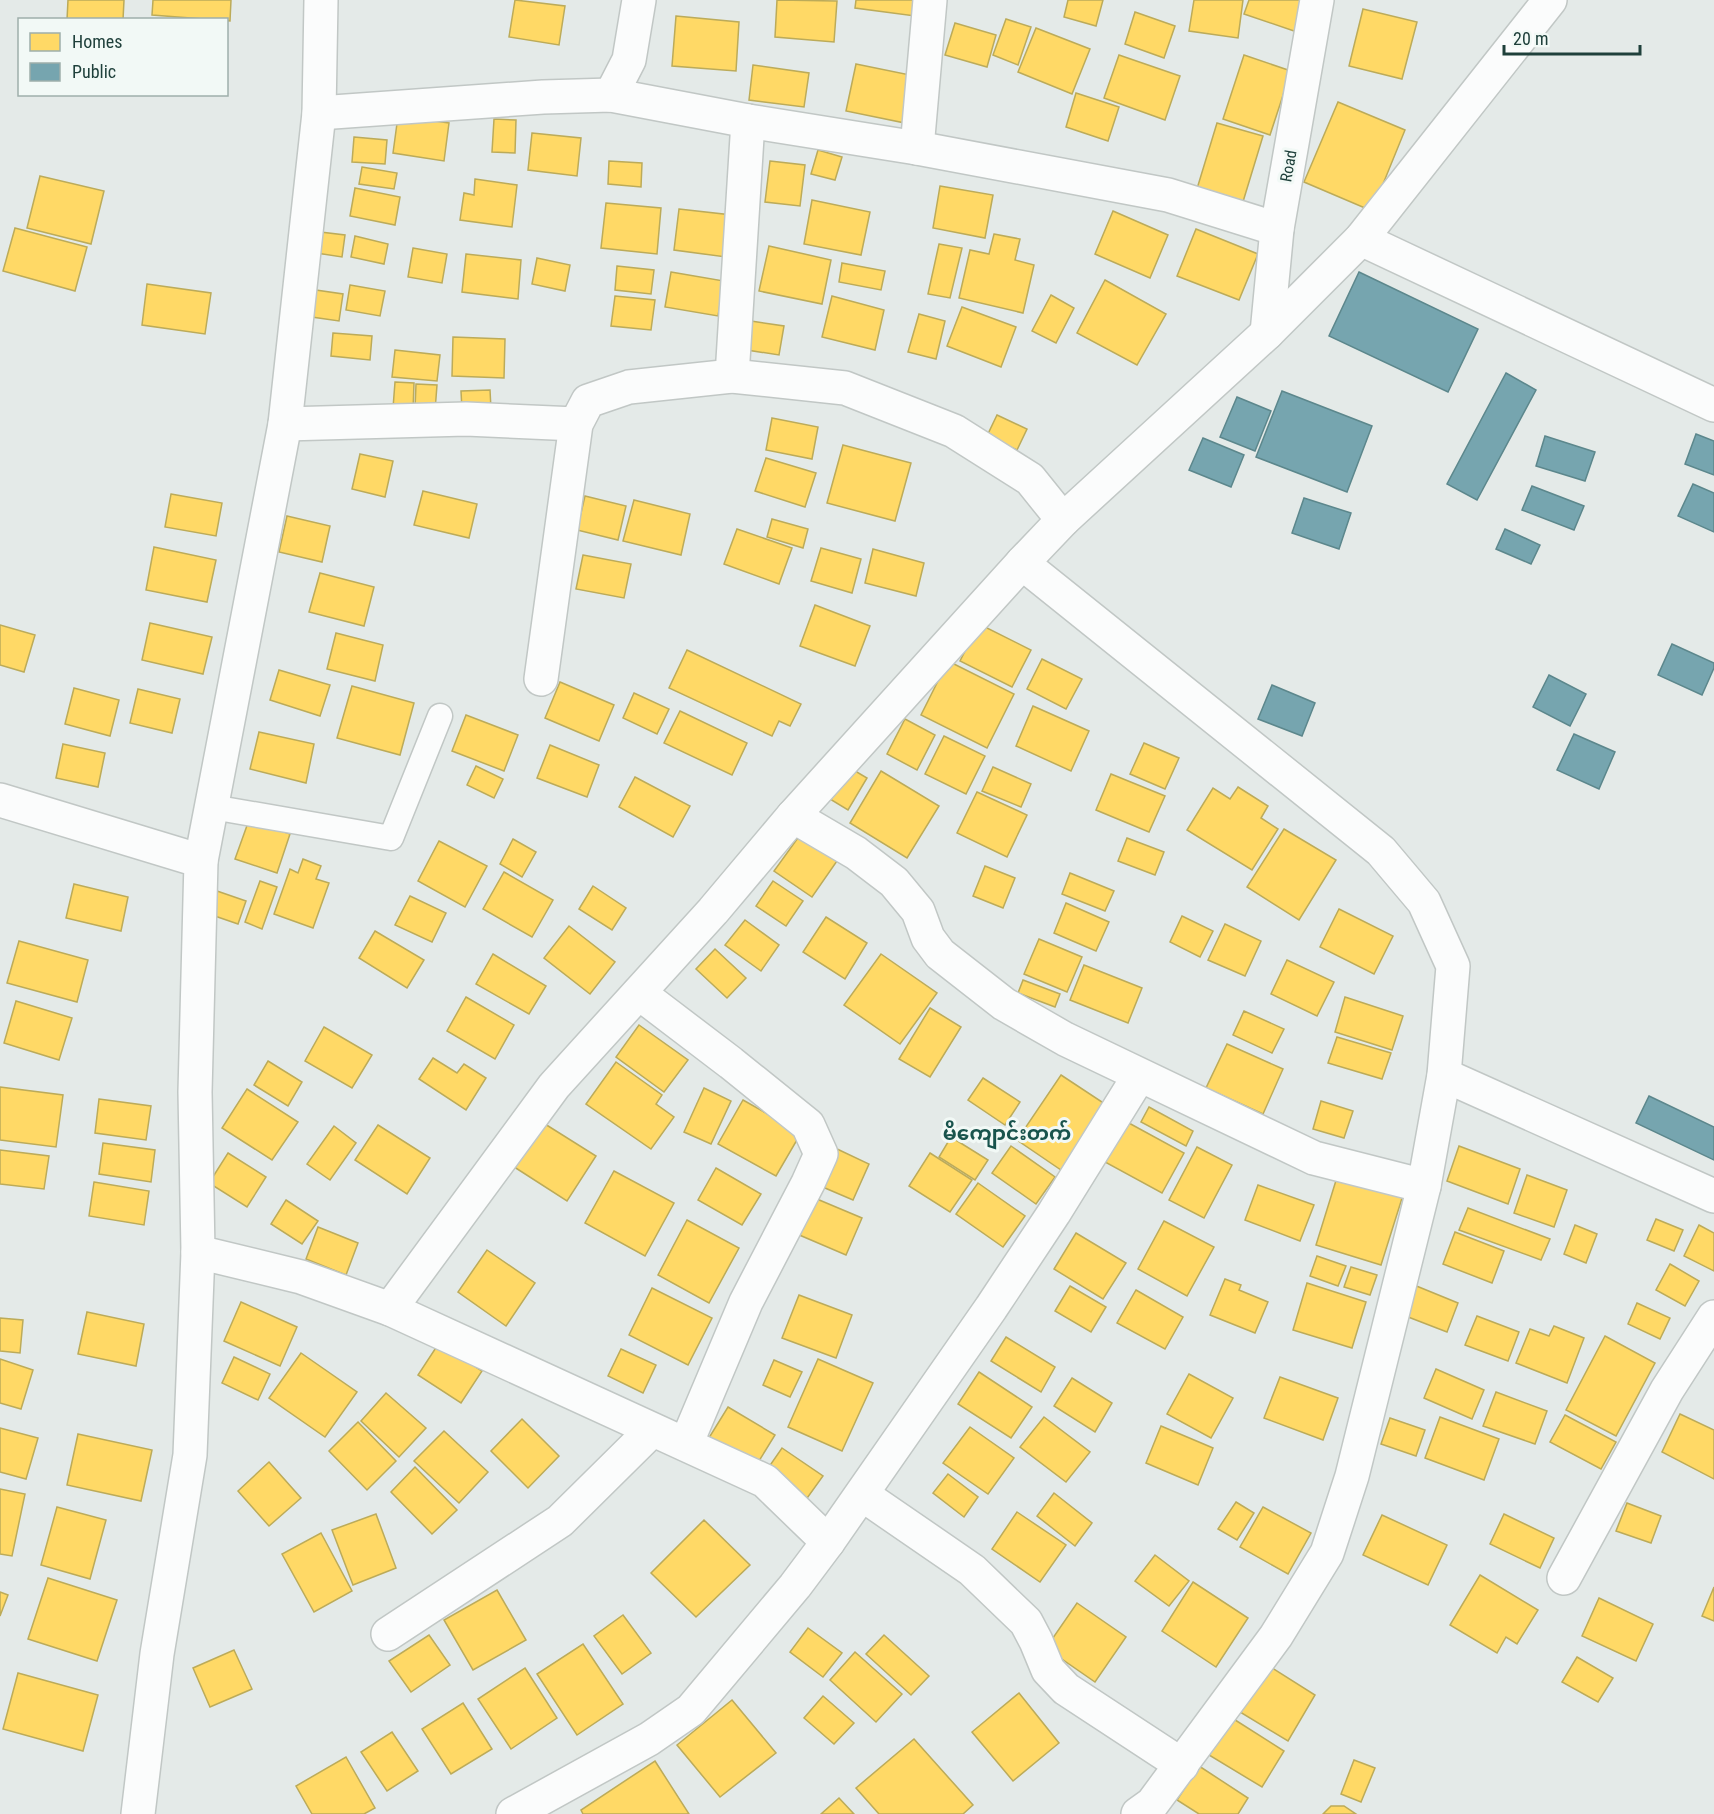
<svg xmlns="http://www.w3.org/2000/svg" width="1714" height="1814" font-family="'Roboto Condensed','Noto Sans Myanmar',sans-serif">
<rect width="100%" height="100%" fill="#e4eae8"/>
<g fill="#ffd966" stroke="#bcab59" stroke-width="1.5">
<polygon points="68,0 124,0 123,20 67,20"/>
<polygon points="153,0 231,0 230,21 152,15"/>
<polygon points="515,0 565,6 559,45 509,37"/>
<polygon points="777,0 837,1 834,42 775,37"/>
<polygon points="856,0 917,0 915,16 855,8"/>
<polygon points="1068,0 1103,0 1096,26 1064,17"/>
<polygon points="1194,0 1243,0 1238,38 1189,31"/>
<polygon points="1249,0 1308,0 1297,32 1244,14"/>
<polygon points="1363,9 1417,22 1402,79 1349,66"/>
<polygon points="1135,12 1175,26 1164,58 1125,44"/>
<polygon points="676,16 739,22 736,71 672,66"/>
<polygon points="1006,19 1031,27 1018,65 993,55"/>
<polygon points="955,23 996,35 987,67 945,55"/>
<polygon points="1036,28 1090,49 1072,94 1018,72"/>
<polygon points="1119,55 1180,76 1165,120 1104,98"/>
<polygon points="1244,55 1291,71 1270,135 1223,119"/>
<polygon points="856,64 915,76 905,123 846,111"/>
<polygon points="753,65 809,73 804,107 749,100"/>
<polygon points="1076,93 1119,107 1108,141 1066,127"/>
<polygon points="1338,102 1405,130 1372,211 1304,182"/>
<polygon points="398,116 449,123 444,161 393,153"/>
<polygon points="494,119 516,120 515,153 492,152"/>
<polygon points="1217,123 1263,136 1242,205 1196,192"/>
<polygon points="532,133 581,138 577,176 528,170"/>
<polygon points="354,137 387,140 385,164 352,162"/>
<polygon points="818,150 842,157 835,180 811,174"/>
<polygon points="609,161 642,163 641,187 608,184"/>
<polygon points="770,161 805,165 800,206 765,202"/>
<polygon points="362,167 397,173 394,189 359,184"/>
<polygon points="40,176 104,191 91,244 27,228"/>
<polygon points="475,179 517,185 512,227 460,220 464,193 474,195"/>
<polygon points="940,186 993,195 985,238 933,228"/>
<polygon points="355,188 400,197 395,225 350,216"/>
<polygon points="812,200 870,212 861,255 804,244"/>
<polygon points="606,203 661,208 657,254 601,248"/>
<polygon points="679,209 732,215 726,257 674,250"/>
<polygon points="1113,211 1168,235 1150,278 1095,254"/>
<polygon points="15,228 87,247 75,291 3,271"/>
<polygon points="1196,229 1258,254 1239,300 1177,276"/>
<polygon points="312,231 345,235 342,257 310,252"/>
<polygon points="994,234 1020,239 1015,260 1034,265 1023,313 959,298 970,250 989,254"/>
<polygon points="355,236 388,244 384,264 351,257"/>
<polygon points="939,244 962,248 950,298 928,294"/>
<polygon points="769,246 831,260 822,304 759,291"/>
<polygon points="413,248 447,254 442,283 408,277"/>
<polygon points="466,254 521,260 518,299 462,292"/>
<polygon points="537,258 570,265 565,291 532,284"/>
<polygon points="842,263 885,271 881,290 839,282"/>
<polygon points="617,266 654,270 651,294 615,290"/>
<polygon points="671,272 724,281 718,316 665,307"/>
<polygon points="1105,280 1166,314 1137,365 1077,333"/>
<polygon points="147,284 211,293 205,334 142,325"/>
<polygon points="350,285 385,291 380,316 346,310"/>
<polygon points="309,289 343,294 339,321 305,316"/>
<polygon points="1051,295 1074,308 1056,343 1032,331"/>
<polygon points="615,296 655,300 651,330 611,326"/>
<polygon points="832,296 884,310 875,350 822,337"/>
<polygon points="962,307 1016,327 1001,367 947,346"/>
<polygon points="919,314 945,321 936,359 908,352"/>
<polygon points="751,321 784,326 779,355 747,350"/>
<polygon points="333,333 372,336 370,360 331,356"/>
<polygon points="453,337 505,339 504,378 452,376"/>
<polygon points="395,350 440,355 437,381 392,377"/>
<polygon points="395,382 414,383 413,410 393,408"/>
<polygon points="416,384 437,385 435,411 415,409"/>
<polygon points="490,390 491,409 462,410 461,391"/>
<polygon points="997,415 1027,429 1017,450 987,436"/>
<polygon points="772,418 818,427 812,459 766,450"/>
<polygon points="843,445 911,463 895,521 827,503"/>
<polygon points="360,454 393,461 385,497 352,489"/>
<polygon points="766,458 816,473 805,507 755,491"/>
<polygon points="423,491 477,504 469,538 414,525"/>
<polygon points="171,494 222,503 216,536 165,527"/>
<polygon points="585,496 626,506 618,540 577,530"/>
<polygon points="634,500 690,514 681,555 623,541"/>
<polygon points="287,516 330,526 322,562 279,552"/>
<polygon points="772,519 808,529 803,548 767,537"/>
<polygon points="737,529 792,548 779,584 724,564"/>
<polygon points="154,547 216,560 207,602 146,590"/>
<polygon points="821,548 861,559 852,593 811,581"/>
<polygon points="873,549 924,563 916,596 865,583"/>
<polygon points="583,555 631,564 624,598 576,589"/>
<polygon points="320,573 374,587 364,626 309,612"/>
<polygon points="815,605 870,626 855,666 800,646"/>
<polygon points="150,623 212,637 203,674 142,660"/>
<polygon points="979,624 1031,650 1012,687 960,661"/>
<polygon points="0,625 35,635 24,672 0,665"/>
<polygon points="336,633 383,645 375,681 327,669"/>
<polygon points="687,650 801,704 790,726 779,721 772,736 669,688"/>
<polygon points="1042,659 1082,679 1066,709 1027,689"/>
<polygon points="948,661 1014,694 987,748 921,715"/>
<polygon points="279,670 330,685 320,716 270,700"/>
<polygon points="560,682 614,705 599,741 545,718"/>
<polygon points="352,686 414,703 400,755 337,738"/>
<polygon points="74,688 119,700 110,736 65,724"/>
<polygon points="138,689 180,699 172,733 130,723"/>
<polygon points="634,693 669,709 657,734 623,718"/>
<polygon points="1033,706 1089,731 1071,771 1016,746"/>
<polygon points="680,711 747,743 732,775 664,743"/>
<polygon points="466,715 518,735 504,771 452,751"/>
<polygon points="905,719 935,735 917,770 887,754"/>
<polygon points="259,732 314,744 306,783 250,769"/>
<polygon points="944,736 985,756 966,794 925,774"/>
<polygon points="1144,743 1179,758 1165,789 1130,774"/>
<polygon points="63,744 105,753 98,787 56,778"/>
<polygon points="550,745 599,765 587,797 537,778"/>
<polygon points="845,765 867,778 848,810 825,796"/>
<polygon points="476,766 503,779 494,798 467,785"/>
<polygon points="993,767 1031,784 1021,807 982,791"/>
<polygon points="881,771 939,806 907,858 850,823"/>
<polygon points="1111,774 1165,796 1149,832 1096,810"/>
<polygon points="635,777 690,806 673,837 619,807"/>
<polygon points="1238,787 1268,806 1261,818 1278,829 1252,870 1187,830 1213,788 1230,799"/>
<polygon points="977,792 1027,815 1007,857 957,833"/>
<polygon points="249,820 290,834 277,873 235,859"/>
<polygon points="1284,829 1336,860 1299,920 1247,887"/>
<polygon points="800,835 837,861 812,897 774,871"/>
<polygon points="1127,838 1164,852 1155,875 1118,861"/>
<polygon points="513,839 536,852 522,877 500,864"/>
<polygon points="439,841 487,866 465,907 418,881"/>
<polygon points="303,859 321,866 316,879 329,883 313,928 274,914 290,869 298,873"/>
<polygon points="985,866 1015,878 1003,908 973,896"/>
<polygon points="504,872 553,900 532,937 483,909"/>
<polygon points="1070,873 1114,891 1105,911 1062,894"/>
<polygon points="260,881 277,887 262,929 245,922"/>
<polygon points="773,881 803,901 786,926 756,906"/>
<polygon points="74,884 128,897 121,931 66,918"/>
<polygon points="593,886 626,908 612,930 579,909"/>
<polygon points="217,891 246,901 238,924 209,914"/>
<polygon points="410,896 446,913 432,942 395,925"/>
<polygon points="1066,903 1109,922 1096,951 1054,933"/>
<polygon points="1339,909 1393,936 1374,974 1320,947"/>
<polygon points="1182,916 1213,931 1200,957 1170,942"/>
<polygon points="826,917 867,943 845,979 803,952"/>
<polygon points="745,920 779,945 761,971 725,945"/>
<polygon points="1225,924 1261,941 1245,976 1208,960"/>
<polygon points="569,926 615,962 590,994 544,958"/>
<polygon points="375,931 424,960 407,988 359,958"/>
<polygon points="1039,939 1082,957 1067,992 1024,974"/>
<polygon points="19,941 88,960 77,1002 7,983"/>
<polygon points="715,949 746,978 727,998 696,969"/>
<polygon points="493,954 546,986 529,1014 476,984"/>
<polygon points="881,954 937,993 900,1044 844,1005"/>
<polygon points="1287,960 1334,982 1317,1016 1271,994"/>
<polygon points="1084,965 1142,988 1128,1023 1070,1000"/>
<polygon points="1023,980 1060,994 1055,1007 1018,993"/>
<polygon points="466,997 514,1025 495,1059 447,1031"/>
<polygon points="1345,997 1403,1016 1392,1050 1335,1032"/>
<polygon points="16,1001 72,1018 59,1060 4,1043"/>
<polygon points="930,1008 961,1027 930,1077 899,1059"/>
<polygon points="1244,1011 1284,1029 1272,1053 1233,1035"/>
<polygon points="639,1025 688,1060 664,1092 616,1057"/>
<polygon points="324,1027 372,1055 352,1088 305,1061"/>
<polygon points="1337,1037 1391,1053 1382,1079 1328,1063"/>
<polygon points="1227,1044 1283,1069 1263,1114 1206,1088"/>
<polygon points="433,1058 457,1073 464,1064 486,1078 466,1110 419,1079"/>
<polygon points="268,1061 302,1082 288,1106 254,1085"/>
<polygon points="616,1062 662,1095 656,1104 674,1117 651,1149 586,1104"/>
<polygon points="1061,1075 1105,1104 1061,1170 1017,1140"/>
<polygon points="983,1078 1020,1102 1005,1125 968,1100"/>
<polygon points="0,1087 63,1095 56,1147 0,1140"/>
<polygon points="704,1088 731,1101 711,1144 684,1132"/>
<polygon points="247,1089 298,1122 272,1160 222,1128"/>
<polygon points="99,1099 151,1106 146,1140 95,1133"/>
<polygon points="743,1100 801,1133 776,1176 718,1144"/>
<polygon points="1321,1101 1353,1111 1344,1138 1313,1129"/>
<polygon points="1149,1107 1193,1131 1186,1146 1141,1122"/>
<polygon points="537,1119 596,1156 567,1201 508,1163"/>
<polygon points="1127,1122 1184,1153 1162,1193 1105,1162"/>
<polygon points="378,1125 430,1158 407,1194 355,1160"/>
<polygon points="334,1126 356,1143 330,1180 307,1164"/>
<polygon points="951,1137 988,1160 975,1180 939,1157"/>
<polygon points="103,1143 155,1150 151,1182 99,1174"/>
<polygon points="1011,1146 1055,1177 1036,1204 992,1173"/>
<polygon points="1459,1146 1520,1169 1508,1204 1447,1181"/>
<polygon points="1197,1147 1232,1165 1204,1218 1169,1200"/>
<polygon points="835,1148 869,1164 853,1200 818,1185"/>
<polygon points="0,1150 49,1156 44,1189 0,1184"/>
<polygon points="228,1153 266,1177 247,1207 209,1183"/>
<polygon points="930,1153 972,1180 950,1212 909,1186"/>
<polygon points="716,1168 761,1194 742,1225 698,1200"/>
<polygon points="614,1171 674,1203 645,1256 585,1223"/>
<polygon points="1338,1174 1403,1195 1381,1265 1316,1245"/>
<polygon points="1527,1175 1567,1190 1554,1227 1514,1213"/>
<polygon points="94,1182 149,1191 144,1225 89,1216"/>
<polygon points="978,1183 1025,1216 1003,1247 956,1214"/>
<polygon points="1258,1185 1314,1205 1300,1241 1245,1220"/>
<polygon points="805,1194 862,1218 846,1255 790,1231"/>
<polygon points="286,1200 318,1221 302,1244 271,1224"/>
<polygon points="1468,1208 1550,1239 1541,1260 1459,1230"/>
<polygon points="1656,1219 1683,1230 1674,1251 1647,1240"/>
<polygon points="687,1220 739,1248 709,1303 658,1275"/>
<polygon points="1164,1221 1214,1247 1187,1296 1138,1269"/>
<polygon points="1575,1225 1597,1234 1586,1263 1564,1254"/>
<polygon points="1699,1225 1714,1233 1714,1271 1684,1256"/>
<polygon points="318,1227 358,1243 346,1275 306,1259"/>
<polygon points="1455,1232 1504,1251 1492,1283 1443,1264"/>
<polygon points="1076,1233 1126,1263 1103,1299 1054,1269"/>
<polygon points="487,1250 535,1283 506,1326 458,1292"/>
<polygon points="1317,1256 1346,1266 1338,1286 1310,1276"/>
<polygon points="1670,1264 1699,1281 1685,1306 1656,1290"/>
<polygon points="1351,1267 1377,1275 1370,1295 1344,1287"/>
<polygon points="1225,1279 1241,1285 1239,1290 1268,1302 1255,1333 1210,1315"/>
<polygon points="1307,1283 1366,1302 1352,1348 1293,1330"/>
<polygon points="1414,1285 1458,1303 1447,1332 1403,1315"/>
<polygon points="1070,1286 1106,1307 1091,1332 1055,1311"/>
<polygon points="652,1288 712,1318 688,1365 629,1335"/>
<polygon points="1136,1290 1183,1317 1165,1349 1117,1323"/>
<polygon points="799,1295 852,1315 836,1358 782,1338"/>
<polygon points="241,1302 297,1327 280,1366 224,1341"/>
<polygon points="1637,1303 1670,1318 1660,1339 1628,1324"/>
<polygon points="87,1312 144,1324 136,1366 78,1354"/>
<polygon points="1477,1316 1519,1332 1508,1361 1465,1345"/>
<polygon points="0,1318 23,1320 20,1353 0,1351"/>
<polygon points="1554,1326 1584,1338 1567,1383 1516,1363 1530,1329 1549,1336"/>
<polygon points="1605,1336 1655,1363 1616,1436 1566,1410"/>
<polygon points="1006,1337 1055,1367 1041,1392 991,1361"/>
<polygon points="439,1343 482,1371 461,1403 418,1375"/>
<polygon points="621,1349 656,1365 643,1393 608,1376"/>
<polygon points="301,1353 357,1392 325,1437 269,1398"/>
<polygon points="234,1357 270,1374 258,1400 222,1383"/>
<polygon points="0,1359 33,1370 21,1409 0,1403"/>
<polygon points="818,1359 873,1383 842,1451 788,1427"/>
<polygon points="774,1360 802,1372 790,1397 763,1385"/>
<polygon points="1436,1369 1484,1390 1472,1419 1424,1398"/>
<polygon points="979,1372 1032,1407 1011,1438 958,1404"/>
<polygon points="1189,1374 1233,1398 1211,1438 1167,1414"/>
<polygon points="1280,1377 1338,1398 1323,1440 1264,1418"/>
<polygon points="1072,1378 1112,1403 1095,1432 1054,1406"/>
<polygon points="1496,1392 1547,1411 1535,1444 1483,1426"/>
<polygon points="386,1393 426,1428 399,1457 361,1421"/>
<polygon points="728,1407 775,1435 754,1469 707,1441"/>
<polygon points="1680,1414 1714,1430 1714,1479 1662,1452"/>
<polygon points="1565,1415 1616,1442 1601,1469 1550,1442"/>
<polygon points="1044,1417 1090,1452 1066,1482 1020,1447"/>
<polygon points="1440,1417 1499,1439 1484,1480 1425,1458"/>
<polygon points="1390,1418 1425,1430 1416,1456 1381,1444"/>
<polygon points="522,1419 559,1456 528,1488 491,1451"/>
<polygon points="358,1422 396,1461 367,1490 329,1451"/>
<polygon points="1161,1426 1213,1448 1198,1485 1146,1463"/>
<polygon points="970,1427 1014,1458 988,1494 943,1463"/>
<polygon points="0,1428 38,1438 26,1479 0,1472"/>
<polygon points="444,1431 488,1472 459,1503 414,1461"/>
<polygon points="78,1434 152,1450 141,1501 67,1485"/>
<polygon points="782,1448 823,1476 805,1501 764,1474"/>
<polygon points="269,1462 301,1498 269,1526 238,1491"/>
<polygon points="415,1467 457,1510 432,1534 391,1492"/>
<polygon points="948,1474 978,1497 964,1517 933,1493"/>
<polygon points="0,1489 25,1494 12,1556 0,1554"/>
<polygon points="1054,1493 1092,1523 1075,1546 1037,1516"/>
<polygon points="1236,1502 1254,1513 1237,1540 1218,1529"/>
<polygon points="1627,1503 1661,1516 1651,1543 1616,1531"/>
<polygon points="57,1507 106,1520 90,1579 41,1565"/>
<polygon points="1263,1507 1311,1533 1288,1574 1240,1547"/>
<polygon points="1017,1512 1066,1545 1040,1582 992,1549"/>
<polygon points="376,1514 396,1568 353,1585 332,1530"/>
<polygon points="1504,1514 1554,1538 1540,1568 1490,1544"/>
<polygon points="1382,1515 1447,1545 1428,1585 1363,1555"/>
<polygon points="704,1520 750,1565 696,1617 651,1573"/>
<polygon points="321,1533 352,1591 314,1612 282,1554"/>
<polygon points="1155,1555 1189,1581 1169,1606 1135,1581"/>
<polygon points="1480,1575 1538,1610 1517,1644 1506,1637 1497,1653 1450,1625"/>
<polygon points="48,1578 117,1600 97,1661 28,1639"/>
<polygon points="1193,1582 1248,1618 1216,1667 1162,1631"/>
<polygon points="1714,1587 1714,1621 1702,1616"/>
<polygon points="497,1590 526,1640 473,1670 444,1620"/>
<polygon points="0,1592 8,1595 0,1616"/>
<polygon points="1599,1598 1653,1624 1636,1661 1582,1636"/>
<polygon points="1077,1603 1126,1637 1095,1682 1046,1648"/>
<polygon points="623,1615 651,1653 622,1674 594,1636"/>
<polygon points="808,1628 842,1653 823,1677 790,1652"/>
<polygon points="429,1635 450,1665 411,1692 389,1661"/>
<polygon points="884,1635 929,1676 911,1695 866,1654"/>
<polygon points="583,1644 623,1704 577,1735 537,1674"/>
<polygon points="234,1650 252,1689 210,1707 193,1668"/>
<polygon points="855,1652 902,1694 876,1722 830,1680"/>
<polygon points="1577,1657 1613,1678 1598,1702 1562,1682"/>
<polygon points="1269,1666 1315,1695 1288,1741 1240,1712"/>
<polygon points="525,1668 557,1718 511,1749 478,1699"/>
<polygon points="18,1673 98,1695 83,1751 3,1729"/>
<polygon points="1019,1693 1059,1743 1013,1781 972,1732"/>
<polygon points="823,1696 854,1723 834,1744 804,1718"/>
<polygon points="732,1700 776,1753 720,1797 677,1745"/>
<polygon points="463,1703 492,1749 451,1774 422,1729"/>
<polygon points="1232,1718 1284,1751 1262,1787 1209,1755"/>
<polygon points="392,1732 418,1771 387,1791 361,1752"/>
<polygon points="914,1739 973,1805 963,1814 879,1814 856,1788"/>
<polygon points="346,1757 375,1808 364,1814 312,1814 296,1786"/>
<polygon points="1354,1760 1375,1768 1361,1802 1341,1794"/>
<polygon points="655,1761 689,1814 583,1814 581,1810"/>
<polygon points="1199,1766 1248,1798 1238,1814 1199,1814 1177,1800"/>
<polygon points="839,1798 854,1814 821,1814"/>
<polygon points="1331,1806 1344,1806 1356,1814 1323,1814"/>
</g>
<g fill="#76a5af" stroke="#5c878c" stroke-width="1.5">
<polygon points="1359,272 1478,329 1448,392 1329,336"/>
<polygon points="1506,373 1536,390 1477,500 1447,484"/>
<polygon points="1282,391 1372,426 1347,492 1256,457"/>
<polygon points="1237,397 1271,411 1255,451 1220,437"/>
<polygon points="1696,434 1714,441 1714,475 1685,464"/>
<polygon points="1545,436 1595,452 1585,481 1536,466"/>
<polygon points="1203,438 1244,455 1231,487 1189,470"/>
<polygon points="1693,484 1714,493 1714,532 1678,516"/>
<polygon points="1532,486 1584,506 1574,530 1522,510"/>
<polygon points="1304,498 1351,513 1339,549 1292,533"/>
<polygon points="1505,529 1540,545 1531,564 1496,549"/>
<polygon points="1672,644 1714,663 1714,668 1702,695 1658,675"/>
<polygon points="1549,675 1586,694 1570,726 1533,707"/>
<polygon points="1272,685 1315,703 1302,736 1258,719"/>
<polygon points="1574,734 1615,752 1599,789 1557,770"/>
<polygon points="1649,1096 1714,1127 1714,1160 1636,1123"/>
</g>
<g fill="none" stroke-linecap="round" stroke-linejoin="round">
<defs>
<polyline id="service" points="212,807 391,838 440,716"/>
<g id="minor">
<polyline points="611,95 629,60 639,0"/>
<polyline points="319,113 543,97 611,95 748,121 917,148 1168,195 1277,229"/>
<polyline points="917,148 930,0"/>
<polyline points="1361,239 1714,405"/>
<polyline points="1267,333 1277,229 1317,0"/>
<polyline points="732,376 748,121"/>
<polyline points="285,424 466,419 576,424"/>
<polyline points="541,679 576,424 588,401 629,387 732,376 845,388 954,431 1030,479 1063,520"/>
<polyline points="0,800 201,861 195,1092 198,1252 301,1277 390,1309 554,1086 713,911 793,816 1022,563 1063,520 1267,333 1361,239 1550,0"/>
<polyline points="793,816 856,853 894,882 918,911 928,938 940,954 1004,1004 1065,1039 1314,1158 1424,1186 1444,1075 1453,966 1424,902 1381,851 1022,563"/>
<polyline points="201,861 285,424 319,113 321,0"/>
<polyline points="639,993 731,1063 808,1125 821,1154 808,1183 746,1302 686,1444"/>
<polyline points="1444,1075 1714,1196"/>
<polyline points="390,1309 765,1481 828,1542 795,1586 691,1710 649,1739 513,1814"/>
<polyline points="863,1495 972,1570 1026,1622 1036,1641 1048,1670 1066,1689 1182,1765"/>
<polyline points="828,1542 991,1308 1054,1213 1139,1076"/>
<polyline points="1564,1578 1667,1390 1714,1317"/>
<polyline points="388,1634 560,1521 652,1430"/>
<polyline points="138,1814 157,1654 190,1455 198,1252"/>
<polyline points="1138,1814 1152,1804 1276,1636 1327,1553 1352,1476 1424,1186"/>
</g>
</defs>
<use href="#service" stroke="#c1c7c5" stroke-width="27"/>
<use href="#minor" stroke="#c1c7c5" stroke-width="36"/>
<use href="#service" stroke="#fbfcfc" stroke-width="24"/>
<use href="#minor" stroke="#fbfcfc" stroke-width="33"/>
</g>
<g text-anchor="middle" stroke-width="6" stroke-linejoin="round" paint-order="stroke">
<g font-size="16" fill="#1f403b" stroke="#f2f9f6">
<text transform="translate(1288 166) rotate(-80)" y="6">Road</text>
</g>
<g font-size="20" font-weight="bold" fill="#19544d" stroke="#f2f9f6">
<text x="1007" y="1140">မိကျောင်းတက်</text>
</g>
</g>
<rect x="18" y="18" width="210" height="78" fill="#f2f9f6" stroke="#9eafab" stroke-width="1.5"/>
<rect x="30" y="33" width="30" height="18" fill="#ffd966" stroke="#9eafab" stroke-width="1.5"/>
<text x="72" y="48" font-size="18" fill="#1f403b">Homes</text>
<rect x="30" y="63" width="30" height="18" fill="#76a5af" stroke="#9eafab" stroke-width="1.5"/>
<text x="72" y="78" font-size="18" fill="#1f403b">Public</text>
<path d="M1504 45v9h136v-9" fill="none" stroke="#1f403b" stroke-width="3"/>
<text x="1513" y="45" font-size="18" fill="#1f403b" stroke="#f2f9f6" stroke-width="4.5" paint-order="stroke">20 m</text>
</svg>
